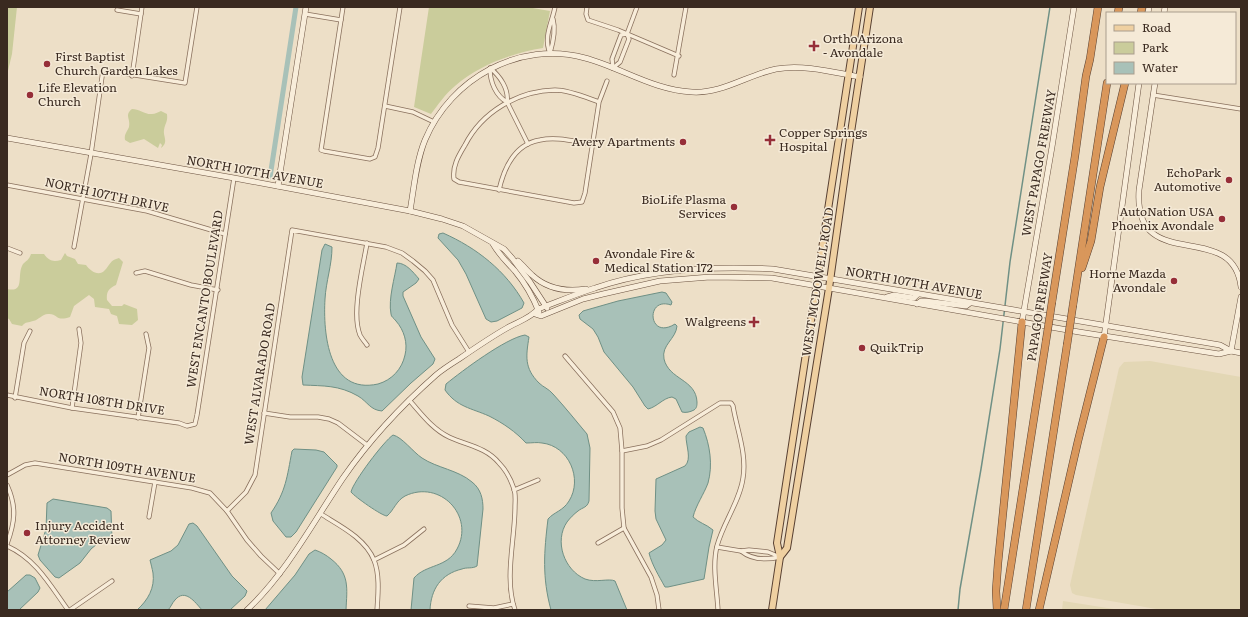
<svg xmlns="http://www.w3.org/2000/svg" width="1248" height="617" font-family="Literata,serif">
<rect width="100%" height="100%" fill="#eddfc7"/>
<g fill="#e3d7b5">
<polygon points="1150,361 1241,377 1241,610 1162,610 1076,595 1072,593 1070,585 1119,368 1124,362"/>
<polygon points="1063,601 1120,610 1062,610"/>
</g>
<g fill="#cacc9b">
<polygon points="7,7 17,7 12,54 7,75"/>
<path d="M429,7H527L550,11L543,48C512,53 479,65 455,86C445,94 438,105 431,114L414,107Z"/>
<path d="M132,109C139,109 146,115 152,114C155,114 158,112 161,111L167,114C168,122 165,123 164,130C163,137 169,142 161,148L162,145L160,143L158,148L144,139L130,143L125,140C124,134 127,132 129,127C131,119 124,115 132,109Z"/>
<path d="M65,253L67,256L75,259L78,264L86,265C90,271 99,277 105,270C110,265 110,260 119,258L123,262L116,285C109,288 106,292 107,300L112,306H122L124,304L137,309L138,320L132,325L119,324L117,316L111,314L109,309L95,307L94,299L89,295L74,306L70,317C55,322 58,313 48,314C42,314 39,320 33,321C28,323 26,321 22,326L12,324L9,319L7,318V289C26,293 16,275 23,264C26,261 29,260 31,254H44C49,261 53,262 61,260Z"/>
</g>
<g fill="#a8c1b8" stroke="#6f9085">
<path d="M443,233C477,248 506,271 524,303L522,308L497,321L491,322L486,319L466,274L458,260L438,238L439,234Z"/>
<path d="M325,244L332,247C332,265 326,281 325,299C323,333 328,395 378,384C392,380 402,369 405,355C408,343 404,330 396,321C394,318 391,317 391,314C388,299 395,277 397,263C406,263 413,272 419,279L416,283L403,292V296L421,337L435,359L433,364L411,383L382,411C370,410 368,402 358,396C339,385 323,386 303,385L302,377L322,250Z"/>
<path d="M662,292L666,293L672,302L671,305C645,296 648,341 675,324L677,326C676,339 661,345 664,359C669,380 696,379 697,402C697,405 697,408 694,410C690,412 686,413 682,412L676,399L672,397C663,398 657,407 648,409L645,406L633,387L604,352L598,337L593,329L580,319L579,315L583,311L618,301Z"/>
<path d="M525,335L529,337C526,356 524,368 539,383C543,387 549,389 553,394C565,407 576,421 587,434L590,448L589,501C587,508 583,507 578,511C574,514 570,518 567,522C554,541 564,570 585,579C596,583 609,578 615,581L627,610H551C542,577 544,552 548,519C554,512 563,511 569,501C583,479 569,446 542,443C537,442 532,443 526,443C516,432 503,423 489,416C471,408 457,407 445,390L446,384C462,371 506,338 525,335Z"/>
<path d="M700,427L703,428C710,445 713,465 708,483C704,494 696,505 693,517C699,523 706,524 713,530L709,547L704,579L668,587H665C659,576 652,565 649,553L662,545L666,540L656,519L655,511L656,479L685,466C692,459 686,446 686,436L689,432Z"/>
<path d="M393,435C402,437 413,452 422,458C437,468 458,470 472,482C481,489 483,499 483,509L477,566C472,569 467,567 462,569C441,574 431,589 430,610H411L414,578C426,564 447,568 457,549C475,516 440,479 405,496C396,501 394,510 387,516C382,516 355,497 351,492C353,482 384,441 393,435Z"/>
<path d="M294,449L316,450L324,452L337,465V467L296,532L291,537H286L273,521L271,513C286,491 287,477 292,451Z"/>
<polygon points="53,499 107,508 111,511 112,539 107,542 97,544 91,549 80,563 59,578 55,577 40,560 38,555 46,529 47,503"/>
<path d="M193,523L197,526L232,576L247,591L245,596L230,610H202C195,602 185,588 175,600C172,603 171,607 168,610H137C148,600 155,588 153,573C152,568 151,564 150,560L171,551L178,545L189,524Z"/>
<path d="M315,550C321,552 326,555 331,559C350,574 347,588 346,610H265L295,575L309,554Z"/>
<polygon points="26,575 30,575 35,578 40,588 38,592 19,610 7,610 7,592"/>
</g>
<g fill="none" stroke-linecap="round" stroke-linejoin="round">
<polyline stroke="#6f9085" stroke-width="1.5" points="958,610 960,589 981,469 1000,349 1010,262 1050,7"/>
<polyline stroke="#a8c1b8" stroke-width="5" points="270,177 296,7"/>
<defs>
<g id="street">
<polyline points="343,7 321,150 324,151 370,159 375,157 378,148 400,7"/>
<polyline points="587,7 586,14 588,20 618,30 679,56"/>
<polyline points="117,10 141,14"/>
<polyline points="305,14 341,20"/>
<path d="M550,53C543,37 552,23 555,7"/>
<path d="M550,53C553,43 556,30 553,19"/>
<path d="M490,68C500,76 509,89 507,102"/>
<polyline points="613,68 620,62 629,39 627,34 637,7"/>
<polyline points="613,68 612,59 621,35 627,34"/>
<path d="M490,69C490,82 496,96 507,102L528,144"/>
<polyline points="674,75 686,7"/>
<polyline points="132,76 142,7"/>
<polyline points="1153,95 1241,109"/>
<path d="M599,102C585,97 569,90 555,90C517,91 482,112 465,145C459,155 452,166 454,179L459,182L574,203L582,202L585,193L599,102L607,81"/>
<polyline points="385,106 413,112 434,122"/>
<polyline points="7,185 147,211 225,234"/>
<path d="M499,190C504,168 515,144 540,140C557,136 576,142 593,144"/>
<path d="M367,243C363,267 351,313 360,335C362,339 365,342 367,345"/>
<polyline points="74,247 91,154 103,70 185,83 197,7"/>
<polyline points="7,248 20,253"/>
<polyline points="136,273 145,271 191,285 218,290"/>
<polyline points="565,356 613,412 620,428 622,451 622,508 624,528 651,577 657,595 659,610"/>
<polyline points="7,395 72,408 179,423 187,426 195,424 197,415 234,178"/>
<polyline points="15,398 24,343 30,331"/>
<path d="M409,400C421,413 432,429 449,437C466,445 486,447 499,463C506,470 511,480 514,489C516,495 515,502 515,507C515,540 504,578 515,610"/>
<polyline points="72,408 81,343 79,329"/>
<polyline points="264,413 290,417 318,417 329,419 338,423 367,445"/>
<polyline points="138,418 149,348 146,334"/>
<path d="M622,451L647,446L661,440L720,403H731L733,406C737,430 747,454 743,478C740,501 723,523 717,546C712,566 717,590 718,610"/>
<polyline points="7,475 25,465 35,463 192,488 210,493 227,511 247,540 261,556 280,574"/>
<path d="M7,485C17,507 15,522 7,544"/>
<polyline points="514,490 538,480"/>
<polyline points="227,511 246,492 255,475 292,230 386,247 402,253 413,261 425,271 433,280 452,325 469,352"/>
<path d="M321,514C340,526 365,538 374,560C380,575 378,595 377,610"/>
<polyline points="149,517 155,482"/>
<polyline points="598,543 624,528"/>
<path d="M7,546C36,559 50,585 68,610"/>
<polyline points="717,547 741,551 749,550 768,552 780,557"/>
<path d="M741,551C752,560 767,560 780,557"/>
<polyline points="374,560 404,545 424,529"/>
<polyline points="469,606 494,608 513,604"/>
<polyline points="70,610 112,581"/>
</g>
<g id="secondary">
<polyline points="1148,13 1149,7"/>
<polyline points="1164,13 1165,7"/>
<path d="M1155,83L1139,190C1133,277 1233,217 1241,287"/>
<polyline points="7,138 234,178 410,211 442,219 463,226 504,249 512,258 530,282 547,308"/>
<polyline points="278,186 306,7"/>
<path d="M410,211C414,188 416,162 425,140C451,78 520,40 585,58C622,68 653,90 692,92C722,94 747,75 776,69C802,64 833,72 860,77"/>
<path d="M493,244C500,256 506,261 515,271C525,283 533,297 539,312"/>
<path d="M518,261C523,265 527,271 532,275C547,289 566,292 586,289"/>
<polyline points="887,297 894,295 914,298 918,294"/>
<polyline points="917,304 921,301 925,301 966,306 970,303"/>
<polyline points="535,314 541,316 583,299 603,294 660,281 710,277 772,278 1079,332 1219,354 1231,351"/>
<polyline points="1022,322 1052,147 1074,7"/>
<polyline points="1104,337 1139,83"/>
<polyline points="1231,351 1241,297"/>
<path d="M247,610C287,572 312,524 343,478C370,439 401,406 436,375C443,369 451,364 459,359C475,348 491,337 507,328C517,322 531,318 538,309C557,302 576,294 595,288C649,269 716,266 773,269L1220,345L1231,351L1241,353"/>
</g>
<g id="primary">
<polyline points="780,557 787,548 829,288 850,139 870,7"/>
<polyline points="772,610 780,557 777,543 859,7"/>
</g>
<g id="highway">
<polyline points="1118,13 1119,7"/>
<polyline points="1141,13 1142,7"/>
<polyline points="1082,268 1091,241 1100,187 1125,83"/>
<polyline points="1052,302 1075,156 1086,76 1090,59 1098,7"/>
<polyline points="1073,305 1107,83"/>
<polyline points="997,610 996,591 998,563 1022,322"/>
<polyline points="1004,610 1046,341"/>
<polyline points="1026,610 1067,345"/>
<polyline points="1039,610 1078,441 1104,337"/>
</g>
</defs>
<use href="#street" stroke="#89705d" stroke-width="5"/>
<use href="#secondary" stroke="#6b5240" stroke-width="6"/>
<use href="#primary" stroke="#573f31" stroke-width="8"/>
<use href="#highway" stroke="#573f31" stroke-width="8"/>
<use href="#street" stroke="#f8edda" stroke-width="3.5"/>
<use href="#secondary" stroke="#f8edda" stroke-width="5"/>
<use href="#primary" stroke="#efd0a1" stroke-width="6"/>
<use href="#highway" stroke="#d9975b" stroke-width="7"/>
<defs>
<g id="highway-bridge">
<polyline points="1046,341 1052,302"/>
<polyline points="1067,345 1073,305"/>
</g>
</defs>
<use href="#highway-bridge" stroke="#573f31" stroke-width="8" stroke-linecap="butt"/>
<use href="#highway-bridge" stroke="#d9975b" stroke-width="7"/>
</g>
<g fill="#962e38" stroke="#f5ead7" stroke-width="1.5">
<path d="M812 40h4v4h4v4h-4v4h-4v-4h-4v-4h4z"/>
<circle cx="47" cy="64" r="4"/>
<circle cx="30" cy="95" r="4"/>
<path d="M768 134h4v4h4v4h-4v4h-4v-4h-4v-4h4z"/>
<circle cx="683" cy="142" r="4"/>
<circle cx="1229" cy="180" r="4"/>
<circle cx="734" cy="207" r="4"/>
<circle cx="1222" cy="219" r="4"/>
<circle cx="596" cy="261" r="4"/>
<circle cx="1174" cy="281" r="4"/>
<path d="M752 316h4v4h4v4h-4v4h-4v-4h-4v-4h4z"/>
<circle cx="862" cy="348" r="4"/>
<circle cx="27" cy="533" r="4"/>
</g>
<g text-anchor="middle" stroke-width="3" stroke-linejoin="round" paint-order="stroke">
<g font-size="12" fill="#3a2a20" stroke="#f5ead7" text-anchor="start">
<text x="823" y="43">OrthoArizona<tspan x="823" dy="14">- Avondale</tspan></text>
<text x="55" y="61">First Baptist<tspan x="55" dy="14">Church Garden Lakes</tspan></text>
<text x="38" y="92">Life Elevation<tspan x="38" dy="14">Church</tspan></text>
<text x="779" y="137">Copper Springs<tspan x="779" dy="14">Hospital</tspan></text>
<text x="675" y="146" text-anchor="end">Avery Apartments</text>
<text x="1221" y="177" text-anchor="end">EchoPark<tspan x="1221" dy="14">Automotive</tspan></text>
<text x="726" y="204" text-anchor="end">BioLife Plasma<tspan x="726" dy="14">Services</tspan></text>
<text x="1214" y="216" text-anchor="end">AutoNation USA<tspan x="1214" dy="14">Phoenix Avondale</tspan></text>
<text x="604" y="258">Avondale Fire &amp;<tspan x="604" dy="14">Medical Station 172</tspan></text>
<text x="1166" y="278" text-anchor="end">Horne Mazda<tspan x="1166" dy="14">Avondale</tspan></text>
<text x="746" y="326" text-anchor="end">Walgreens</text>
<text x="870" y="352">QuikTrip</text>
<text x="35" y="530">Injury Accident<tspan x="35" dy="14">Attorney Review</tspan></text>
</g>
<g font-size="12" fill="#3a2a20" stroke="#f5ead7">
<text transform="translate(1039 163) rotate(-80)" y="4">WEST PAPAGO FREEWAY</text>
<text transform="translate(255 172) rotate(10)" y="4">NORTH 107TH AVENUE</text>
<text transform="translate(107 195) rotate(12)" y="4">NORTH 107TH DRIVE</text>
<text transform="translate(818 282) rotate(-81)" y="4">WEST MCDOWELL ROAD</text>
<text transform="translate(914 283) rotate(10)" y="4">NORTH 107TH AVENUE</text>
<text transform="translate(205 299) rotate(-81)" y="4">WEST ENCANTO BOULEVARD</text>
<text transform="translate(1040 307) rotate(-81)" y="4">PAPAGO FREEWAY</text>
<text transform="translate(260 374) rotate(-81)" y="4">WEST ALVARADO ROAD</text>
<text transform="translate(102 401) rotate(9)" y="4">NORTH 108TH DRIVE</text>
<text transform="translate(127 468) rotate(9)" y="4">NORTH 109TH AVENUE</text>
</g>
</g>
<rect width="1248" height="617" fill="none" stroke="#3a2a20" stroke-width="16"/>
<rect x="1106" y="12" width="130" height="72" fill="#f5ead7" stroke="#aa9d8e"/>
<rect x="1114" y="25" width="20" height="6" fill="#efd0a1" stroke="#aa9d8e"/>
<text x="1142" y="32" font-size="12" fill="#3a2a20">Road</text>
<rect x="1114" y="42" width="20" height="12" fill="#cacc9b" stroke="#aa9d8e"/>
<text x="1142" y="52" font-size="12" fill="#3a2a20">Park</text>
<rect x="1114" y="62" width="20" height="12" fill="#a8c1b8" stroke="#aa9d8e"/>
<text x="1142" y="72" font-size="12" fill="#3a2a20">Water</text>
</svg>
